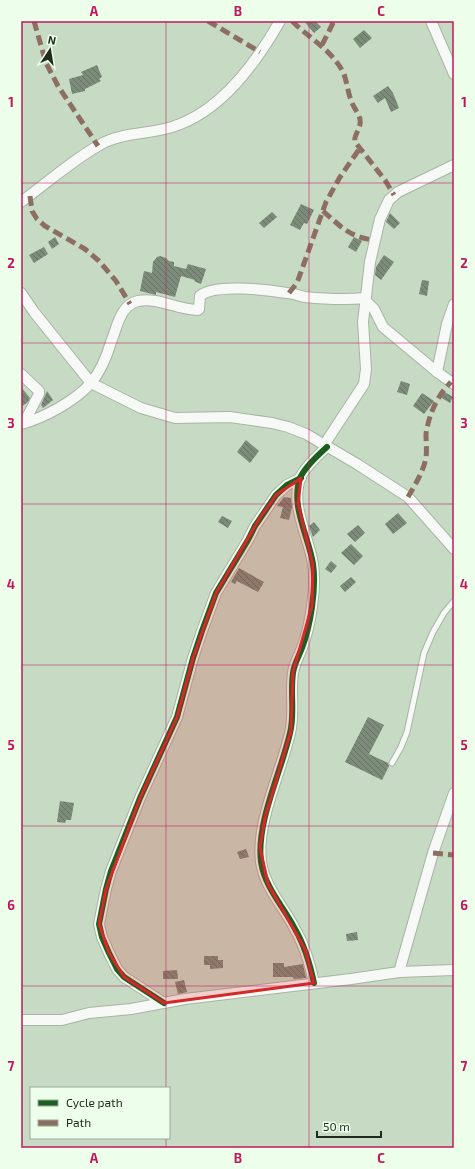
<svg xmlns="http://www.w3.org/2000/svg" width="475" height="1169" font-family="'Exo 2',sans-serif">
<defs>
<pattern id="building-back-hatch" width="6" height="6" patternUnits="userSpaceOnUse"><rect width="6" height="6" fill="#7d8b7b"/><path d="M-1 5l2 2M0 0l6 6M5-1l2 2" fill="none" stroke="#667264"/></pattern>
</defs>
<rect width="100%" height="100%" fill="#c7dac4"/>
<g fill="url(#building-back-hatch)">
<polygon points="304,21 315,21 321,27 314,33"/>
<polygon points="364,30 372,38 360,48 353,39"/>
<polygon points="97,65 102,77 99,79 101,81 85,89 85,91 72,94 69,79 83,75 81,72"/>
<polygon points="388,86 393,93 399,108 391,112 385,98 378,103 373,96"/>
<polygon points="301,204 314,210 307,224 304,223 300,230 290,225"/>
<polygon points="272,212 277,217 264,228 259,223"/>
<polygon points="390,213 400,223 394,229 386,222"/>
<polygon points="55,237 59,244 52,249 48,242"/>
<polygon points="354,237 362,241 356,252 348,247"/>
<polygon points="44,247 48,254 34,263 29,255"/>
<polygon points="384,255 394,262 381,280 375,275 376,267"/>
<polygon points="160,256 166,258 169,261 174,262 174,266 186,269 188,264 206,269 201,284 194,281 195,280 181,276 175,297 156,292 156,295 140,291 144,271 152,273 153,262 157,257"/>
<polygon points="422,280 429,281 427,296 419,294"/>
<polygon points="401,381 410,384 407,395 397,392"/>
<polygon points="21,387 30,398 28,402 21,407"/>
<polygon points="47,391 53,400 43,408 41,405"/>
<polygon points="443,391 453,397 450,403 440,397"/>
<polygon points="422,393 434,401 424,414 413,406"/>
<polygon points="246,440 259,451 250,463 237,452"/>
<polygon points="284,497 291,498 292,507 289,520 280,518 283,507 277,506"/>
<polygon points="398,513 407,523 393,534 385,524"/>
<polygon points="222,516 232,521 228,528 218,522"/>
<polygon points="314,522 320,530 313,537 309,526"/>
<polygon points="358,525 365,533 355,542 347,534"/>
<polygon points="351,544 363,556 354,565 341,553"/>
<polygon points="331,561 337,566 331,573 325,569"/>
<polygon points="239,568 264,582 258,592 237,581 235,584 231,582"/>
<polygon points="351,577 356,582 345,592 340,586"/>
<polygon points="368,717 384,725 369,754 388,763 389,766 382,780 345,762"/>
<polygon points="60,801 74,803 71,820 66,820 65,823 57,822"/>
<polygon points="246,849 249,857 240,859 237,852"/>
<polygon points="357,932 358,940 347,941 346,934"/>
<polygon points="204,956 218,956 218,960 223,960 223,968 210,969 210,965 204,965"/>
<polygon points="273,963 284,963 284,967 303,964 306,978 294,979 293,977 273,977"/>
<polygon points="177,970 178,979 163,979 163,971"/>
<polygon points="184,980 187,992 178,994 175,982"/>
</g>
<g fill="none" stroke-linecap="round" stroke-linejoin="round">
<defs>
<polyline id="service" points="392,763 401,747 407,732 424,653 433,632 444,613 454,601"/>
<g id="minor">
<polyline points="431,21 454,74"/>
<path d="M21,202C47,183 76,157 105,142C126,132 150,134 172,127C221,112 256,63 280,21"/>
<polyline points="21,293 34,312 91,383 141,408 175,418 230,417 272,423 288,427 306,434 357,464 408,497 454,549"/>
<polyline points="366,301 374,309 383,327 437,372 454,384"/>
<polyline points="437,372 447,324 454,304"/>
<polyline points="21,374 39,391 39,394 24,423"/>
<path d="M21,424C44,418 75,401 91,383C100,372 107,356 111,342C117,328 120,305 138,301C159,297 177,310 198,310L199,309L200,296C214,283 268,290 287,293C293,293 299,296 305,297C325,299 346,300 366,298"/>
<polyline points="324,445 364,384 366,369 363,322 370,262 380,219 389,200 398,192 454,165"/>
<polyline points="399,972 433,853 454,793"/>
<path d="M314,983C310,964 305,946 295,929C284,907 265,888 261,862C256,822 281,773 290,733C295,714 290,693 293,673C294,664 299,656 302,648C307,635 310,621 312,607C314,593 315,578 313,564C309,537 289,504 301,476C307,465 318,455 327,447"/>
<polyline points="164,1003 124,977 117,969 109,953 102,937 99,924 106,889 111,871 140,798 177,717 193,658 202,631 216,593 248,540 255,526 276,495 287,485 301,478"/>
<polyline points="21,1020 62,1020 89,1013 131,1009 185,999 351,979 399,972 454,970"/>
</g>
</defs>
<use href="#service" stroke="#a7b5a4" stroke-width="7"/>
<use href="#minor" stroke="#a7b5a4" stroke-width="12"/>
<use href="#service" stroke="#f7f9f6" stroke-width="5"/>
<use href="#minor" stroke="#f7f9f6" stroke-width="10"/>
<g stroke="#8d6e63" stroke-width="5" stroke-dasharray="10 5" stroke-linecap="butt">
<polyline points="34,21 46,63 58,86 98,146"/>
<polyline points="208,21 260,52"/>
<path d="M292,21C309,38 330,49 342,70C347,79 347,90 351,100C353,107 358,112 360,119C362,128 353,135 355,142L385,180L394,195"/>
<polyline points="322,45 334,21"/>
<polyline points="30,196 32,211 37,219 45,226 85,249 99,261 116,281 130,304"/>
<path d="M323,211C340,226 351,238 374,240"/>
<polyline points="289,293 297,283 326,202 340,177 360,148"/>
<path d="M408,497C415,485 423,472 426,458C427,450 426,442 426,434C429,414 437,396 451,382"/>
<polyline points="433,853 454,855"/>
</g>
<defs>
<g id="cycleway">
<path d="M314,983C310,964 305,946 295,929C284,907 265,888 261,862C256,822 281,773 290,733C295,714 290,693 293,673C294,664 299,656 302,648C307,635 310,621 312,607C314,593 315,578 313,564C309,537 289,504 301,476C307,465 318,455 327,447"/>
<polyline points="164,1003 124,977 117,969 109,953 102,937 99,924 106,889 111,871 140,798 177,717 193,658 202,631 216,593 248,540 255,526 276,495 287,485 301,478"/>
</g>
</defs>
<use href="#cycleway" stroke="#edfeeb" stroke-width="8"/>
<use href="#cycleway" stroke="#1b5e20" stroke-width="6"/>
</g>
<path fill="#d62828" fill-opacity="0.2" stroke="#d62828" stroke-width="3" stroke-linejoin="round" d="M301,478L298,503L313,565L312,606L293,672L291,731L265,818L260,847L268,884L305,949L314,983L164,1003L124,977L109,953L99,924L106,889L140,798L177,717L193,658L216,593L259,519L276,495Z"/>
<path fill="none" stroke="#c2185b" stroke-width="1" stroke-opacity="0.55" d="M166,21V1088M309,21V1148M21,183H454M21,343H454M21,504H454M21,665H454M21,826H454M21,986H454M166,1138V1148"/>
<rect width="475" height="1169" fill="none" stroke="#edfeeb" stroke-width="44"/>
<rect x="30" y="1087" width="140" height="52" fill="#edfeeb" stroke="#9aaa99"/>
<rect x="38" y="1100" width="20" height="6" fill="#1b5e20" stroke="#9aaa99"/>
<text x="66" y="1107" font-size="12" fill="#1e2b1d">Cycle path</text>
<rect x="38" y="1120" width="20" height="6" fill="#8d6e63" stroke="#9aaa99"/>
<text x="66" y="1127" font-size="12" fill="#1e2b1d">Path</text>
<g transform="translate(50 50) rotate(12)" stroke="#edfeeb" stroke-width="3" paint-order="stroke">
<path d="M0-3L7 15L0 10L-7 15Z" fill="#1e2b1d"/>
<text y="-6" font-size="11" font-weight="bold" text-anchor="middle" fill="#1e2b1d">N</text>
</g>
<path d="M317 1131v6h64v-6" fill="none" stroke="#1e2b1d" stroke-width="2"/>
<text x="323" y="1131" font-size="12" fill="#1e2b1d" stroke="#edfeeb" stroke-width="3" paint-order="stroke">50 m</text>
<rect x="22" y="22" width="431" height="1125" fill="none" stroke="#c2185b" stroke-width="1.5"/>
<g font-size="13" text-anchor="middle" font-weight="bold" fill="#c2185b">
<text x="94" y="16">A</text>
<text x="238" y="16">B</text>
<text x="381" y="16">C</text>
<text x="11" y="107">1</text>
<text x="464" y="107">1</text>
<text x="11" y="268">2</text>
<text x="464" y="268">2</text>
<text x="11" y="428">3</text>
<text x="464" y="428">3</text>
<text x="11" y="589">4</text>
<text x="464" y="589">4</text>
<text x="11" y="750">5</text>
<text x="464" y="750">5</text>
<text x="11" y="910">6</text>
<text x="464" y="910">6</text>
<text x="11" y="1071">7</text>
<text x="464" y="1071">7</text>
<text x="94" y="1163">A</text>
<text x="238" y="1163">B</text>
<text x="381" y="1163">C</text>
</g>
</svg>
